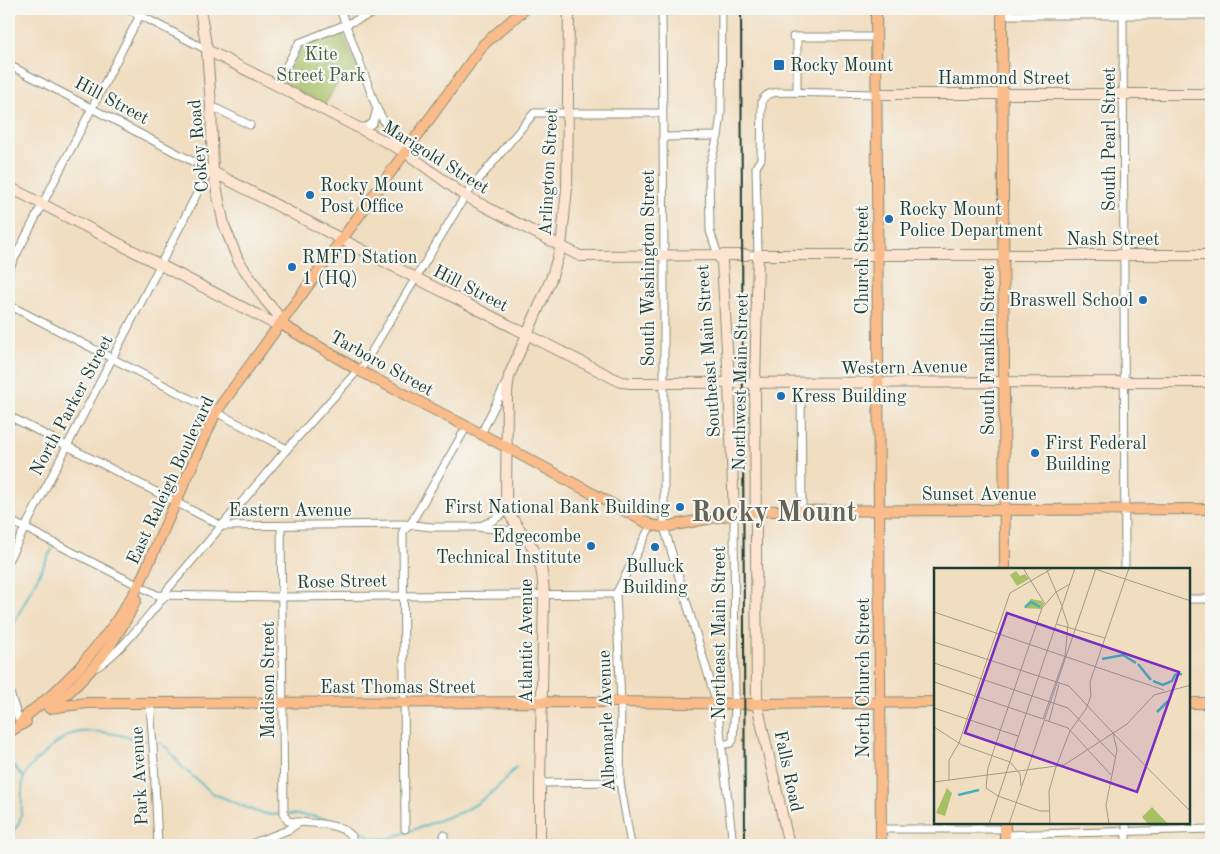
<svg xmlns="http://www.w3.org/2000/svg" width="1220" height="854" font-family="'Old Standard TT',serif">
<rect width="100%" height="100%" fill="#f6f6f2"/>
<filter id="ink" filterUnits="userSpaceOnUse"><feTurbulence type="fractalNoise" baseFrequency=".02" numOctaves="2"/><feDisplacementMap in="SourceGraphic" scale="10" xChannelSelector="R" yChannelSelector="G"/><feConvolveMatrix kernelMatrix="1 2 1 2 8 2 1 2 1" color-interpolation-filters="sRGB"/></filter>
<filter id="wash" filterUnits="userSpaceOnUse"><feTurbulence type="fractalNoise" baseFrequency=".0096" numOctaves="4" result="noise"/><feDisplacementMap in="SourceGraphic" scale="20" xChannelSelector="R" yChannelSelector="G"/><feGaussianBlur stdDeviation="1.12" result="paint"/><feColorMatrix in="noise" values="0 0 0 0 0 0 0 0 0 0 0 0 0 0 0 0 0 1.4 0 .05"/><feComposite in="paint" operator="in"/></filter>
<g filter="url(#wash)">
<rect width="100%" height="100%" fill="#f1ddbf"/>
<polygon fill="#a7c066" stroke="#637e4d" points="341,30 360,75 337,84 325,105 284,83 283,81 303,45"/>
<g fill="none" stroke-linecap="round" stroke-linejoin="round">
<g stroke="#42b2bb" stroke-width="2">
<polyline points="9,633 52,549"/>
<polyline points="159,743 167,748 182,767 212,793 257,812 272,815 279,814"/>
<polyline points="14,766 24,778"/>
<path d="M289,814L313,816L351,825L372,838L378,839L391,838L464,811C484,801 502,784 516,767"/>
<path d="M9,834C29,822 18,795 24,777C27,768 37,760 44,754C51,748 62,737 71,734C93,727 125,736 147,741"/>
</g>
</g>
</g>
<g filter="url(#ink)">
<g fill="none" stroke-linecap="round" stroke-linejoin="round">
<defs>
<g id="street">
<polyline points="128,9 207,50"/>
<polyline points="340,9 377,109 391,134 400,147"/>
<polyline points="662,9 664,256 664,527 717,704 733,845"/>
<polyline points="1123,9 1125,569"/>
<polyline points="1002,15 1211,15"/>
<polyline points="793,37 876,37"/>
<polyline points="9,65 213,172"/>
<polyline points="276,85 299,43 384,9"/>
<polyline points="797,92 797,37"/>
<polyline points="211,106 250,125"/>
<polyline points="358,127 366,127 373,123 377,109"/>
<polyline points="663,137 718,136"/>
<polyline points="718,255 710,231 709,168 718,136 721,114 722,9"/>
<path d="M746,255H758L756,167L761,159L762,101C766,93 772,93 780,92L877,94"/>
<polyline points="9,269 140,15"/>
<polyline points="9,305 287,449"/>
<polyline points="801,384 802,510"/>
<polyline points="9,416 222,526 404,524 432,527 477,527 521,532"/>
<polyline points="481,434 506,383"/>
<polyline points="9,520 157,595 283,597 616,594 651,525"/>
<path d="M281,526L284,815L288,821C306,824 338,821 352,836V845"/>
<polyline points="480,526 492,521 508,510"/>
<polyline points="9,559 206,176 213,172"/>
<polyline points="616,594 621,702 620,782 631,845"/>
<polyline points="1189,599 1211,599"/>
<path d="M97,667C124,649 144,620 165,596L167,590L287,449L358,370L363,366L465,196L534,113H662"/>
<polyline points="9,690 20,724"/>
<polyline points="150,704 154,761 158,845"/>
<polyline points="722,745 731,743 733,740 735,704 734,514"/>
<polyline points="540,783 620,782"/>
<polyline points="1126,823 1126,845"/>
<polyline points="405,829 403,531 410,525 467,426"/>
<polyline points="880,829 1005,829"/>
<polyline points="1005,835 1211,829"/>
<polyline points="248,845 288,830 300,822"/>
<polyline points="444,845 444,835"/>
</g>
<g id="secondary">
<polyline points="207,50 276,85 405,152 465,196 580,256 746,255"/>
<polyline points="877,94 1211,94"/>
<path d="M213,172L416,278L621,382L632,383C825,383 1018,382 1211,382"/>
<polyline points="9,187 271,322 281,324 278,315 265,300 238,260 224,225 213,172 211,106 207,50 200,9"/>
<polyline points="718,255 722,262 729,383 734,514"/>
<path d="M540,845V783L544,595C543,582 543,568 537,556C529,537 512,525 506,505L507,392L509,376L551,279L561,247L567,188L569,9"/>
<polyline points="789,845 757,704 755,384 758,255 1211,255"/>
</g>
<g id="primary">
<polyline points="876,9 881,845"/>
<polyline points="1002,9 1005,569"/>
<polyline points="281,324 358,370 506,447 651,525 664,527 734,514 764,511 1211,509"/>
<polyline points="1189,703 1211,703"/>
<path d="M51,707C89,678 116,643 136,600"/>
<polyline points="49,708 87,703 621,702 748,704 935,702"/>
<polyline points="20,724 27,715 53,694 79,668 113,626 138,587 216,412 484,44 525,9"/>
<polyline points="9,732 26,722"/>
<polyline points="1005,823 1005,845"/>
</g>
</defs>
<use href="#street" stroke="#888d7a" stroke-width="9"/>
<use href="#secondary" stroke="#888d7a" stroke-width="12"/>
<use href="#primary" stroke="#888d7a" stroke-width="12"/>
<use href="#street" stroke="#fff" stroke-width="7"/>
<use href="#secondary" stroke="#fde4d0" stroke-width="10"/>
<use href="#primary" stroke="#f9bc8a" stroke-width="10"/>
<polyline stroke="#1f3d34" stroke-width="2" points="741,9 745,845"/>
</g>
</g>
<g fill="#1f6fb2" stroke="#f6f6f2" stroke-width="2">
<rect x="773" y="59" width="12" height="12" rx="2.5"/>
<circle cx="310" cy="195" r="5"/>
<circle cx="889" cy="219" r="5"/>
<circle cx="292" cy="267" r="5"/>
<circle cx="1143" cy="300" r="5"/>
<circle cx="781" cy="396" r="5"/>
<circle cx="1035" cy="453" r="5"/>
<circle cx="680" cy="507" r="5"/>
<circle cx="591" cy="546" r="5"/>
<circle cx="655" cy="547" r="5"/>
</g>
<g text-anchor="middle" stroke-width="4.5" stroke-linejoin="round" paint-order="stroke">
<g font-size="18" fill="#415e40" stroke="#f6f6f2">
<text x="321" y="60">Kite<tspan x="321" dy="21">Street Park</tspan></text>
</g>
<g font-size="18" fill="#1f3d34" stroke="#f6f6f2" text-anchor="start">
<text x="790" y="71">Rocky Mount</text>
<text x="320" y="191">Rocky Mount<tspan x="320" dy="21">Post Office</tspan></text>
<text x="899" y="215">Rocky Mount<tspan x="899" dy="21">Police Department</tspan></text>
<text x="302" y="263">RMFD Station<tspan x="302" dy="21">1 (HQ)</tspan></text>
<text x="1133" y="306" text-anchor="end">Braswell School</text>
<text x="791" y="402">Kress Building</text>
<text x="1045" y="449">First Federal<tspan x="1045" dy="21">Building</tspan></text>
<text x="670" y="513" text-anchor="end">First National Bank Building</text>
<text x="581" y="542" text-anchor="end">Edgecombe<tspan x="581" dy="21">Technical Institute</tspan></text>
<text x="655" y="572" text-anchor="middle">Bulluck<tspan x="655" dy="21">Building</tspan></text>
</g>
<g font-size="18" fill="#1f3d34" stroke="#f6f6f2">
<text x="1004" y="84">Hammond Street</text>
<text transform="translate(112 100) rotate(28)" y="6">Hill Street</text>
<text transform="translate(1109 139) rotate(-90)" y="6">South Pearl Street</text>
<text transform="translate(198 146) rotate(-95)" y="6">Cokey Road</text>
<text transform="translate(436 157) rotate(32)" y="6">Marigold Street</text>
<text transform="translate(548 172) rotate(-87)" y="6">Arlington Street</text>
<text x="1113" y="245">Nash Street</text>
<text transform="translate(862 260) rotate(-90)" y="6">Church Street</text>
<text transform="translate(648 268) rotate(-90)" y="6">South Washington Street</text>
<text transform="translate(471 288) rotate(27)" y="6">Hill Street</text>
<text transform="translate(988 350) rotate(-90)" y="6">South Franklin Street</text>
<text transform="translate(708 351) rotate(-94)" y="6">Southeast Main Street</text>
<text transform="translate(382 363) rotate(29)" y="6">Tarboro Street</text>
<text transform="translate(904 367) rotate(-1)" y="6">Western Avenue</text>
<text transform="translate(740 382) rotate(-89)" y="6">Northwest Main Street</text>
<text transform="translate(71 405) rotate(-62)" y="6">North Parker Street</text>
<text transform="translate(170 480) rotate(-65)" y="6">East Raleigh Boulevard</text>
<text x="979" y="500">Sunset Avenue</text>
<text x="290" y="516">Eastern Avenue</text>
<text transform="translate(342 581) rotate(-1)" y="6">Rose Street</text>
<text transform="translate(719 633) rotate(-90)" y="6">Northeast Main Street</text>
<text transform="translate(526 641) rotate(-90)" y="6">Atlantic Avenue</text>
<text transform="translate(863 678) rotate(-90)" y="6">North Church Street</text>
<text transform="translate(268 680) rotate(-90)" y="6">Madison Street</text>
<text x="398" y="693">East Thomas Street</text>
<text transform="translate(606 721) rotate(-92)" y="6">Albemarle Avenue</text>
<text transform="translate(789 771) rotate(78)" y="6">Falls Road</text>
<text transform="translate(139 776) rotate(-93)" y="6">Park Avenue</text>
</g>
<g font-size="28" font-weight="bold" fill="#656356" stroke="#f6f6f2">
<text x="774" y="521">Rocky Mount</text>
</g>
</g>
<g transform="translate(934 568)">
<rect width="256" height="256" fill="#f1ddbf"/>
<path d="M82,3L86,8L91,6L95,11L83,18L76,7ZM97,31L108,33L110,36L107,41L90,40ZM13,220L18,225L11,248L2,245ZM218,239L234,256H214L208,249Z" fill="#a7c066"/>
<path fill="none" stroke="#42b2bb" stroke-width="2.5" d="M91,39L97,34L106,39M168,91L189,87L202,95M204,96L217,112M219,113L229,117L238,113L241,107L248,106M223,144L234,133M24,227L45,222"/>
<path fill="none" stroke="#9d9d87" stroke-width="1" d="M89,0L111,36M112,0L128,38M158,0L257,33M0,44L230,122M122,56L171,70M0,74L135,118L179,165M53,92L76,25L119,0M0,95L134,140L182,190M0,114L109,151L131,88L134,57L128,39M0,140L84,168M111,152L134,160L177,207M115,153L125,116M0,159L28,177L76,194L86,206L87,218M179,165L257,244M122,199L136,163L152,141L157,128L156,114L195,0M15,212V192L25,175L53,92M0,214L130,197L193,156L220,127L257,117M64,228L106,243H115M64,228L52,220L54,200L66,163L108,40L122,24L136,16M55,256L141,0M75,256L162,0M116,256L115,223L122,199M175,256L172,237L183,182L179,165"/>
<path fill="#7b2cbf" fill-opacity="0.15" stroke="#7b2cbf" stroke-width="2.5" d="M73,45L245,104L203,224L31,165Z"/>
<rect width="256" height="256" fill="none" stroke="#1f3d34" stroke-width="2.5"/>
</g>
<rect width="1220" height="854" fill="none" stroke="#f6f6f2" stroke-width="30"/>
</svg>
